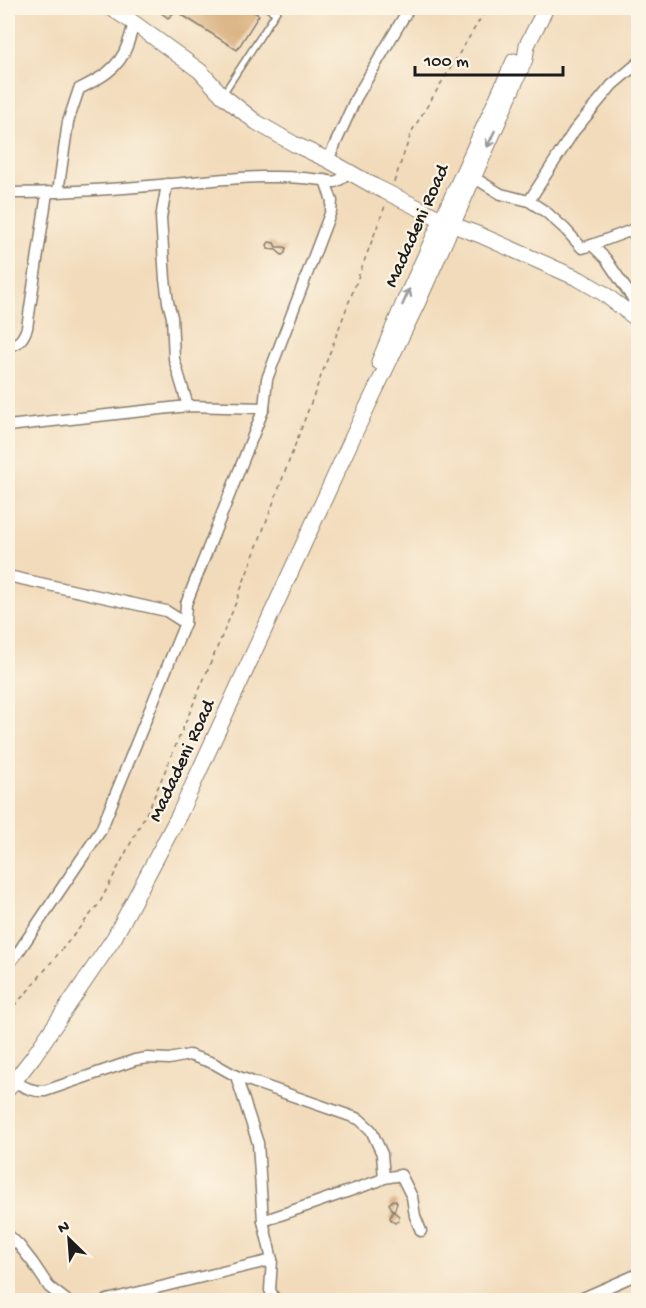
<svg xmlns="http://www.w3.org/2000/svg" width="646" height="1308" font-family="'Gochi Hand',sans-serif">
<rect width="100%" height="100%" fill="#fcf5e5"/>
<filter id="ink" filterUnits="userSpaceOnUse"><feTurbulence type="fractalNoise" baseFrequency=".0167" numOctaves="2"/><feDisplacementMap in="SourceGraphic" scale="12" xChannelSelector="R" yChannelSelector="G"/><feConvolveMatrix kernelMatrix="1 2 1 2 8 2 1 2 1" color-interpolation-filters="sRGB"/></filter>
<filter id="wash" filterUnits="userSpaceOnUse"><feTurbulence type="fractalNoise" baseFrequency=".008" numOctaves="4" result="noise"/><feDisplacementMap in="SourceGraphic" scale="24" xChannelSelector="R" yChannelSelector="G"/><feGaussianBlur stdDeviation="1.35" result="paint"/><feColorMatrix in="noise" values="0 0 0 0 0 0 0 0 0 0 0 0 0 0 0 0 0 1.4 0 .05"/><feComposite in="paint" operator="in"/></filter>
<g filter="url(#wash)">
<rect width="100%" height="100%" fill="#f2dbbb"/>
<g id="blocks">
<g fill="#d4a872">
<polygon points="155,8 248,8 259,15 237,50 176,11 168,18"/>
<polygon points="269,242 274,243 276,247 284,247 286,248 285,253 282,255 276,250 268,249 267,245"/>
<polygon points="393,1200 396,1201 397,1203 394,1212 399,1216 399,1218 398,1221 395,1223 392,1221 390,1218 393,1211 389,1204"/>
</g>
</g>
</g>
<g filter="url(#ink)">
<use href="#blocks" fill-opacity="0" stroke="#877c6c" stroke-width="1.5"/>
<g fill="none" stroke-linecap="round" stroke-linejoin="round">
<defs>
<g id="lane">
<polyline points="267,8 275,13"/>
<polyline points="223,94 279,8"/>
</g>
<g id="street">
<polyline points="328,160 356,98 409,8"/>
<polyline points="468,174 501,194 529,201 546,212 565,229 582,248 592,245 606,259 633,299 634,316"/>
<polyline points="167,184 161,218 165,279 168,302 172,317 174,359 188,406"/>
<path d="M58,192L68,122L79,89C99,79 119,69 127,46C130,38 132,30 134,23"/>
<path d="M8,193C62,193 117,189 171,184C226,179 281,172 335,182L341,179L348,171"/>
<polyline points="529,201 574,131 612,85 638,63"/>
<polyline points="592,245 632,230 638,224"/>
<path d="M8,346C19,344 23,339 27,328L47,193"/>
<polyline points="8,426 188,406 264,408"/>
<polyline points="8,576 166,611 185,623"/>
<polyline points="8,965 17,954 101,830 185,623 186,604 264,408 267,379 331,211 332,201 325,180"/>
<polyline points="236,1076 359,1119 371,1130 382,1154 384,1178"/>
<path d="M13,1081C24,1087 33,1092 45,1091L135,1060L147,1058L169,1059L189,1055L213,1063L236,1076L258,1143L263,1221L272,1260L270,1290L275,1300"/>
<polyline points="263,1221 378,1181 384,1178 401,1175 412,1197 415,1216 421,1231"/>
<polyline points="8,1235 19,1245 33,1263 49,1287 66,1300"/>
<polyline points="107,1300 272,1260"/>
<polyline points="578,1300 638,1274"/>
</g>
<g id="secondary">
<polyline points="111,8 134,23 200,71 222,95 256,122 294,144 328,160 374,186 453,225 480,235 579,279 603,293 638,320"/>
<polyline points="379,362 405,300 514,61"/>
<polyline points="8,1089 33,1057 114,938 179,815 356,430 417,304 498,122 525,59 527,45 546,8"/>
</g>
</defs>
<use href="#lane" stroke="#877c6c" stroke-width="8"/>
<use href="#street" stroke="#877c6c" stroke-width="13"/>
<use href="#secondary" stroke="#877c6c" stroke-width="17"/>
<g stroke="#877c6c" stroke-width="1.5" stroke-dasharray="4.5 4.5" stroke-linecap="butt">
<polyline points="394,182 412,131 487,8"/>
<polyline points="8,1012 27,992 99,904 151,804 233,610 385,206"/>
</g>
<use href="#lane" stroke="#fff" stroke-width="5"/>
<use href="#street" stroke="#fff" stroke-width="10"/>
<use href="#secondary" stroke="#fff" stroke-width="15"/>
</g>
<defs><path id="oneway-shaft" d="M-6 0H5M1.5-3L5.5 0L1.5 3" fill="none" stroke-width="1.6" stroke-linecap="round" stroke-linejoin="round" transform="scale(1.5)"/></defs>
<g stroke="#999">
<use href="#oneway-shaft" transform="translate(491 139) rotate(114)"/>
<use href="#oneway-shaft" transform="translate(406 297) rotate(-66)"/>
</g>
</g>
<g text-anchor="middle" stroke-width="4.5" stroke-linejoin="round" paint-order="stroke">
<g font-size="20" fill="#1c1c1c" stroke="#fcf5e5">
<text transform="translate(415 225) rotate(-66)" y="7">Madadeni Road</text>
<text transform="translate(180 760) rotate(-65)" y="7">Madadeni Road</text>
</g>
</g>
<rect width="646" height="1308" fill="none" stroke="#fcf5e5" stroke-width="30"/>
<g transform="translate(69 1239) rotate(335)" stroke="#fcf5e5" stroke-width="4.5" paint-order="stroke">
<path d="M0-4.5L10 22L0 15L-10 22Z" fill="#1c1c1c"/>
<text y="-9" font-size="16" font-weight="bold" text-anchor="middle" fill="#1c1c1c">N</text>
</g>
<path d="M415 66v9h148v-9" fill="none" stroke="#1c1c1c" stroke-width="3"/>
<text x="424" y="66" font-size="18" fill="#1c1c1c" stroke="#fcf5e5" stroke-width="4.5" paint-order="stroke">100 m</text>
</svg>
